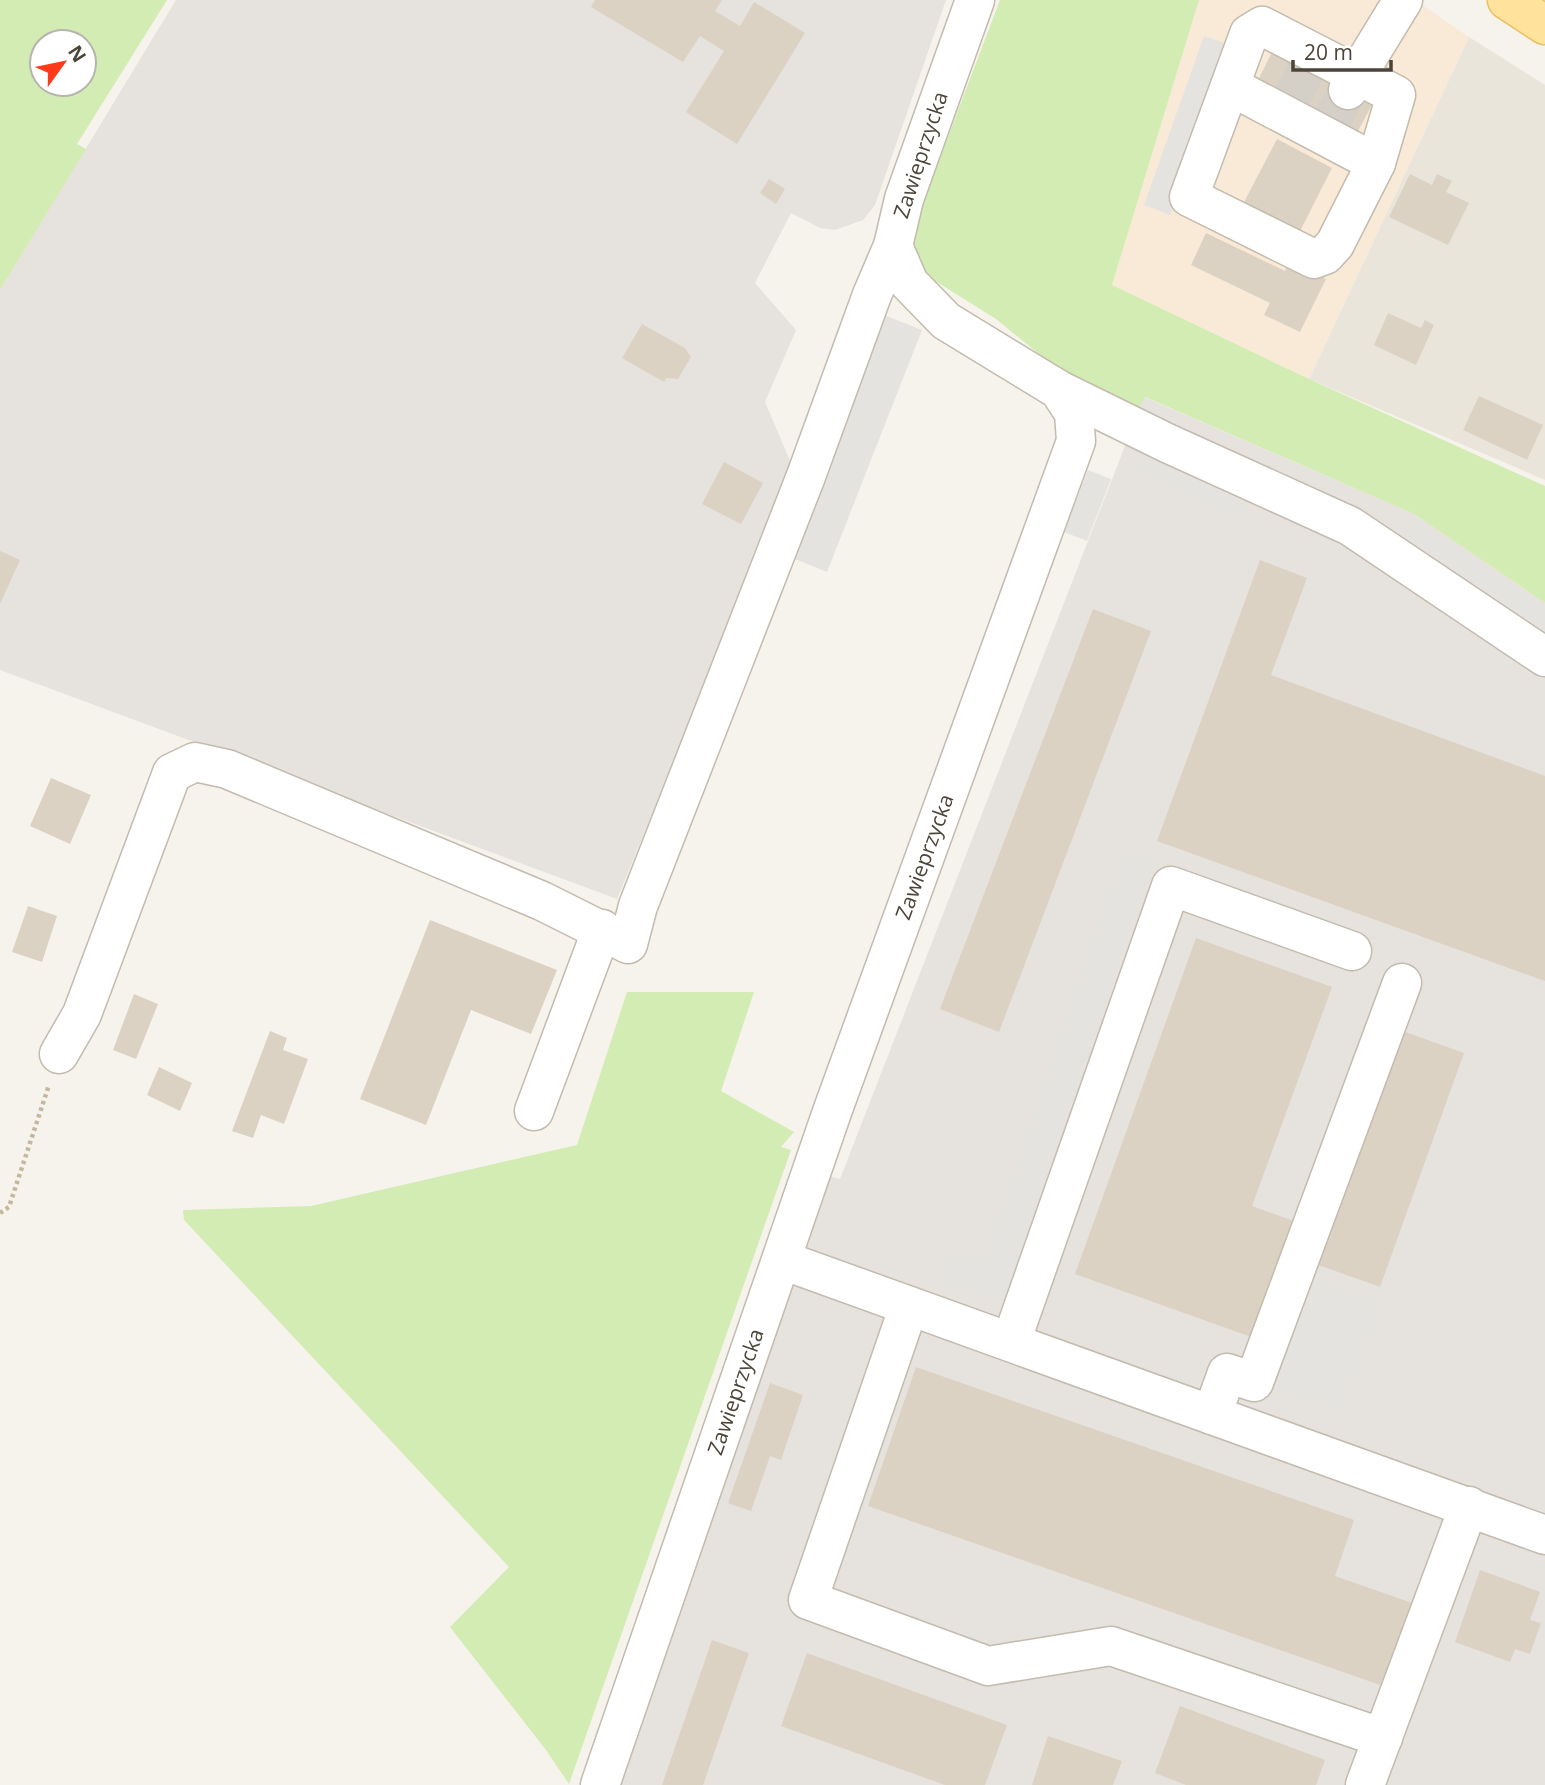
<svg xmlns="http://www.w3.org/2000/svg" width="1545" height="1785" font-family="'Open Sans',sans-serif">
<rect width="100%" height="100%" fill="#f6f3ec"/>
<polygon fill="#eae5da" points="1469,37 1545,85 1545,480 1309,379"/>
<polygon fill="#f8ead7" points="1199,0 1415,0 1469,37 1309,379 1112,285"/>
<g fill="#e6e2dd">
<polygon points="176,0 946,0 875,205 863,220 835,230 820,228 791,213 755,283 796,330 765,402 794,470 617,899 0,670 0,290"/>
<polygon points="1144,397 1414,514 1545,603 1545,1785 581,1785 800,1168 840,1179"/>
</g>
<g fill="#d3ecb3" fill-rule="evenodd">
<path d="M0,0H167L77,144L86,149L0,290ZM42,42H84V84H42Z"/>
<polygon points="1000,0 1199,0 1112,285 1309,379 1545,486 1545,603 1414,514 1145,397 1138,410 1050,363 996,319 929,277 916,253 913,229"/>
<polygon points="627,992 754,992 721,1091 794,1132 781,1147 791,1150 569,1784 546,1750 450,1627 509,1567 184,1220 183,1210 311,1206 577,1145"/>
</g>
<g fill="#e5e3e0">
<polygon points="1204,36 1230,45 1170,215 1144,205"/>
<polygon points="884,315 922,330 827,572 790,557"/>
<polygon points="1143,449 1249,497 1239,519 1133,471"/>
<polygon points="1088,470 1111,479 1087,541 1064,532"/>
<polygon points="1405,513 1545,608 1545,637 1391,533"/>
<polygon points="1122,849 1154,860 1003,1305 936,1283 948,1249 983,1260"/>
<polygon points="1308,1275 1383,1303 1343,1414 1267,1387"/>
</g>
<g fill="#dcd2c3">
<polygon points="595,0 722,0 715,11 740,26 754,2 805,33 737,144 686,112 724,51 700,36 683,62 591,7"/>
<polygon points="1273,50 1373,103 1355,137 1256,84"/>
<polygon points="1277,139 1332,168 1297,237 1241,208"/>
<polygon points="1410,174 1432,185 1437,174 1452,181 1446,192 1469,203 1448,245 1389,217"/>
<polygon points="769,179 785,189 776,204 760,193"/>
<polygon points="1206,233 1285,271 1289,262 1326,279 1300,332 1264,315 1270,303 1191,265"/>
<polygon points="1388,313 1421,328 1425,320 1434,325 1416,365 1374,345"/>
<polygon points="642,324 685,348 691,357 678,379 666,378 664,382 622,358"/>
<polygon points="1479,396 1543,425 1527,460 1463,430"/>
<polygon points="724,462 763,483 741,524 702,504"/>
<polygon points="0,551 20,560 0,604"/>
<polygon points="1260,560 1307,578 1271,675 1545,776 1545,981 1157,841"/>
<polygon points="1093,609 1151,631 999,1032 940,1009"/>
<polygon points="51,778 91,795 70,844 30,826"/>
<polygon points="28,906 57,916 42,962 12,952"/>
<polygon points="430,920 557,970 531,1034 471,1010 426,1125 360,1099"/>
<polygon points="1196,938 1332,987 1252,1206 1294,1221 1254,1338 1075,1274"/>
<polygon points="134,994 158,1004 136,1059 113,1050"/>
<polygon points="1397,1029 1464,1053 1380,1287 1313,1263"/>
<polygon points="270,1031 287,1038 283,1050 308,1059 284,1124 261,1115 253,1138 232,1131"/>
<polygon points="159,1067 192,1083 180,1111 147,1095"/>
<polygon points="916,1367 1354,1520 1335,1576 1415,1604 1386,1687 868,1506"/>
<polygon points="770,1383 803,1395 781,1460 770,1456 751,1511 728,1503"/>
<polygon points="1480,1570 1540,1592 1530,1620 1541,1623 1530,1654 1515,1649 1510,1662 1455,1642"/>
<polygon points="712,1640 749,1653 703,1785 662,1785"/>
<polygon points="807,1653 1007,1725 985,1785 945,1785 781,1726"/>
<polygon points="1180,1706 1325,1760 1316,1785 1186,1785 1155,1773"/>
<polygon points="1048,1736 1122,1761 1113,1785 1032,1785"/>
</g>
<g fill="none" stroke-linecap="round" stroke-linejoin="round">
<g stroke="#d4d0c8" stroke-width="38" stroke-dasharray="38 19" stroke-linecap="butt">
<polyline points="1290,102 1307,68"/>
<polyline points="1330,123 1348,90"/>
</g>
<defs>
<g id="minor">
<polygon points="1262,26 1396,95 1376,163 1335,244 1325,255 1314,259 1189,197 1249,34"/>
<polyline points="1230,86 1376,163"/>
<polyline points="1348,90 1403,0"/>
<polyline points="1059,390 1167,443 1350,526 1545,657"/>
<polyline points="59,1054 82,1014 172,773 195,762 227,769 542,901 628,944 638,906 806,476 872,295 893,246 904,199 975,0"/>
<polyline points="534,1111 602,929"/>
<polyline points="782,1260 1545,1535"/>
<polyline points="909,1306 808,1600 988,1666 1111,1646 1383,1738"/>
<polyline points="1011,1342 1171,886 1352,951"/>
<polyline points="1212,1415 1227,1373 1254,1382 1402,983"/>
<polyline points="600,1785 832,1112 1076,441 1074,413 1059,390 946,321 909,283 893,246"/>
<polyline points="1365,1785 1469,1506"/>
</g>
<polyline id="major" points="1507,0 1545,25"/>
</defs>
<use href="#minor" stroke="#c3bbad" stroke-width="41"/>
<use href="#major" stroke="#eac166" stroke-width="41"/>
<polyline stroke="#c5b79e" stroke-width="4.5" stroke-dasharray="3.5 3.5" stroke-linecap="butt" points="0,1213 9,1207 49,1085"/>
<use href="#minor" stroke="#fff" stroke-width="38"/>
<use href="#major" stroke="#ffe29c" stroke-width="38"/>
</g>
<g text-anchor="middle" stroke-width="7" stroke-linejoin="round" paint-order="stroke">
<g font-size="21" fill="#4c4438" stroke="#fff">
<text transform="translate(921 155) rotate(-72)" y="7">Zawieprzycka</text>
<text transform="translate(925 857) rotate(-70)" y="7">Zawieprzycka</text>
<text transform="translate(736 1392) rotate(-71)" y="7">Zawieprzycka</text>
</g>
</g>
<g transform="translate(63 63) rotate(57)"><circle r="33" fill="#ffffff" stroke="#b7b4af" stroke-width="2"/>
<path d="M0-5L12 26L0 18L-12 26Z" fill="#ff3a1a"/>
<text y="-10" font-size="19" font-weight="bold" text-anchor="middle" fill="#4c4438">N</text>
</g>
<path d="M1293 60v10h98v-10" fill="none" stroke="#4c4438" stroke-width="3.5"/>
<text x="1304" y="60" font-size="21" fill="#4c4438" stroke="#ffffff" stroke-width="5" paint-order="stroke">20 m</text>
</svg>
